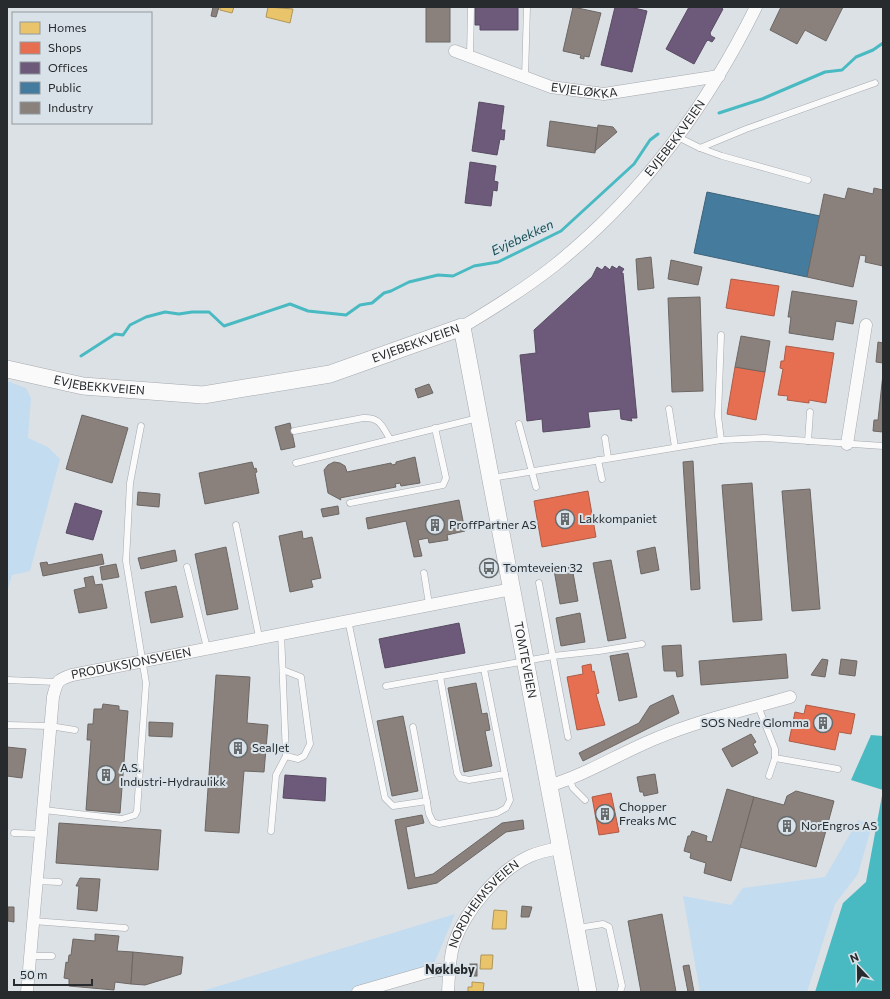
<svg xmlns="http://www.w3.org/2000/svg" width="890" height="999" font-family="Commissioner,sans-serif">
<rect width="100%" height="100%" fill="#dce1e6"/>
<g fill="#c3dcf0">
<polygon points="7,381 26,388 31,398 28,438 48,447 60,459 30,571 12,575 7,592"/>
<polygon points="858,820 872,825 858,874 835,904 807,992 700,992 683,896 731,905 743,888 825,877"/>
<polygon points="455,914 431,971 358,992 199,992"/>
</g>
<polygon fill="#4abac2" points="871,735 883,736 883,992 815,992 843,903 866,882 883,790 851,780"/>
<g fill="#e9c46a" stroke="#af9658">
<polygon points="220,7 234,7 232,13 220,10"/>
<polygon points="268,7 293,9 290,23 266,17"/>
<polygon points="494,910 507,911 506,929 492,929"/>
<polygon points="481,955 493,955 492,969 480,969"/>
<polygon points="472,982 484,983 483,992 468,992 468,987 472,987"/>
</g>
<g fill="#e76f51" stroke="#ad5b46">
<polygon points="731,279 779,286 774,316 726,308"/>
<polygon points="786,346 834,353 826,403 809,400 809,403 787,400 788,396 778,395 783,369 780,368 781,361 784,361"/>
<polygon points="735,367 765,372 756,420 727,414"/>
<polygon points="588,491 596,537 542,547 534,501"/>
<polygon points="591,664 592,672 594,671 599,693 596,694 605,725 577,730 567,677 583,674 582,666"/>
<polygon points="806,705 855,714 851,734 839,732 835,750 789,741 795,712 804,714"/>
<polygon points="611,793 619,832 599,835 592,797"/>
</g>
<g fill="#6d597a" stroke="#584b63">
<polygon points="475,7 518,7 518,30 480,30 480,25 475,25"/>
<polygon points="615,7 630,7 647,11 632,72 601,65"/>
<polygon points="689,7 720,7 723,9 710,33 711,36 715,38 712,42 708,40 706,42 694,64 666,49"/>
<polygon points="479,102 504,106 501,130 505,130 504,140 500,139 497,155 472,151"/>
<polygon points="470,162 496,166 494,181 498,182 497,191 493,190 491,206 465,203"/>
<polygon points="605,266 610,270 612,266 617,269 619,266 624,269 621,273 623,273 637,418 631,418 632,421 621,419 620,409 588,412 590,427 543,432 542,419 527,421 520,355 536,353 534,330 592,277 597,267 602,270"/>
<polygon points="75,503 102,511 93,540 66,533"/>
<polygon points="459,623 465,653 385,668 379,639"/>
<polygon points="285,775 326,778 325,801 283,798"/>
</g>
<polygon fill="#457b9d" stroke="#3c637b" points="707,192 820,216 807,277 694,253"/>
<g fill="#8a817c" stroke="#6c6764">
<polygon points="213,7 219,7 216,17 211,16"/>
<rect x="426" y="7" width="24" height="35"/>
<polygon points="573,7 601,13 589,57 584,56 584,59 580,58 581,55 563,51"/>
<polygon points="781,7 843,7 826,41 805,30 797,44 770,30"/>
<polygon points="550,121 598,128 595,153 547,146"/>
<polygon points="598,125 613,127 617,132 595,151"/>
<polygon points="848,188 873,194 874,188 883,190 883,266 865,262 866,256 860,255 853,287 807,277 824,194 845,199"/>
<polygon points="651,257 654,288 638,290 636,259"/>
<polygon points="671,260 702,267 698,285 668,279"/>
<polygon points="792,291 857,301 853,324 836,321 833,340 789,333 791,317 788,317"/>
<polygon points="700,297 703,391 672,392 668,298"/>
<polygon points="741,336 770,341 765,372 735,367"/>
<polygon points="878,342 883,343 883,363 876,362"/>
<polygon points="883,374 883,432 873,431 874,420 878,420"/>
<polygon points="429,384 433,393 418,398 415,389"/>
<polygon points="82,415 128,428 112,483 66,469"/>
<polygon points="290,423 295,447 281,450 275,427"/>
<polygon points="415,457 420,483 401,486 400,483 395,484 396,487 340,498 341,500 328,493 324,470 328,465 334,462 340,463 345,466 347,472 391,463 392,465 396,464 396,462"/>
<polygon points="693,461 700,589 691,590 683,462"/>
<polygon points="252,462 254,469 256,468 257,472 255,473 259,493 205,504 199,473"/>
<polygon points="752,483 762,620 733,622 722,485"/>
<polygon points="810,489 820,609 792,611 782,491"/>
<polygon points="138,492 160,494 159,507 137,505"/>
<polygon points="459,500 465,531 447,535 448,540 429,543 428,538 418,540 422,556 414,557 406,521 368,529 366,518"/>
<polygon points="338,506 339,514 323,517 321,509"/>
<polygon points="302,531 303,539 312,537 321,578 311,580 313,587 290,592 279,536"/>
<polygon points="226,547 238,609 207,615 195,554"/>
<polygon points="655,547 659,570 641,574 637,551"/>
<polygon points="175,550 177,561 141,569 138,558"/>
<polygon points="102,554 104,564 43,576 40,563 47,562 48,565"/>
<polygon points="611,560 626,638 608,641 593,563"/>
<polygon points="116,564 119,577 102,580 100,567"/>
<polygon points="572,567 578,601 560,604 554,570"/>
<polygon points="93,576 95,585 102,584 107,608 79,613 74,590 86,587 84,578"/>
<polygon points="176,586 183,617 151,623 145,592"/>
<polygon points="580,613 585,642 561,646 556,618"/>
<polygon points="681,645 683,676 677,677 676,671 664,671 662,646"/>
<polygon points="628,653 637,697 619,701 610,656"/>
<polygon points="786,654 788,678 701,685 699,661"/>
<polygon points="822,659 828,660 825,677 811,675"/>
<polygon points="841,659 857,661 855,676 839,674"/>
<polygon points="216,675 250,677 247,723 268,725 264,772 244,771 239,833 205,831"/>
<polygon points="476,683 482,714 487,713 490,730 485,731 492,766 464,772 448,688"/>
<polygon points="673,695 679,713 583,761 579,753 639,723 650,706"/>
<polygon points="103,704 119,706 119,710 128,711 120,813 86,810 91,740 87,740 88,724 93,724 94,709 102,709"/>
<polygon points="403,716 418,791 392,796 377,721"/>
<polygon points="149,722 173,723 172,737 149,736"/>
<polygon points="751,734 756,742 753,744 758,753 732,767 722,749"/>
<polygon points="7,747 26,749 22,778 7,776"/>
<polygon points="655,774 658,793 644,796 643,792 640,792 637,777"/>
<polygon points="727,789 754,797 731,881 704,873 706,863 690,858 691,853 684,851 688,836 690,836 692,831 707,836 706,841 712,842"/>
<polygon points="796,791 834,801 816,867 740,847 754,797 784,805 787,796"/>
<polygon points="422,815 424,823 406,827 415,878 433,874 502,823 523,820 524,829 506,832 437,883 408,889 395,820"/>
<polygon points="59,823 161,830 158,870 56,863"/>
<polygon points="80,878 100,879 97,911 77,909 79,886 76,886"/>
<polygon points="522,906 532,907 529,917 521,917"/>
<polygon points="8,907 14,907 14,922 8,921"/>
<polygon points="662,914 676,992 641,992 628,921"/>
<polygon points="95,934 119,936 117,951 133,952 131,984 115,982 114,990 69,986 69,979 64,978 66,962 68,963 69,955 71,955 73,939 95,941"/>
<polygon points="133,952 183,957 181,974 145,985 131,984"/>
<rect x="470" y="964" width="7" height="12"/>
<polygon points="689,965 694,992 688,992 683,966"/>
</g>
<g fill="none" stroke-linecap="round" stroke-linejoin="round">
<g stroke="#4abac2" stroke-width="3">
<polyline points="719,113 762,99 825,72 842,70 856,57 873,50 883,43"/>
<polyline points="81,356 115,334 123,335 130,325 146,317 165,312 179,314 192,312 209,312 224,326 290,304 308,311 346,315 360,305 372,303 384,293 391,291 409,282 438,275 453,276 474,266 498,262 561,231 634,164 650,140 658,134"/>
</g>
<defs>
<g id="lane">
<polyline points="470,56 471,7"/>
<polyline points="525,77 527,7"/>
<polyline points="678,137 700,148 722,156 808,180"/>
<polyline points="700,148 746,129 875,83"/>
<polyline points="721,335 718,416 721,440"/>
<polyline points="669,409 675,447"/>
<polyline points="519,424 536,487"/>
<path d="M294,431L363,418C380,417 382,426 390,439"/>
<polyline points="605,438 608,458"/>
<polyline points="808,441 810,412"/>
<polyline points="598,460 602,479"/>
<polyline points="296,463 478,418"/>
<polyline points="492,478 721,440 765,438 883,446"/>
<polyline points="350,503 443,485 446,478 435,428"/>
<polyline points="236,525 259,637"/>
<polyline points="187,567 207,648"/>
<polyline points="424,573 429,604"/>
<polyline points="539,583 568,737"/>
<polyline points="348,620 385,798 393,806 427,801"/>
<polyline points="283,670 301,677 310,744 304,756 298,759 286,756"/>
<polyline points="440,676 457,773 460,778 469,780 505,774"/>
<polyline points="7,680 57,682"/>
<polyline points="386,686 553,656 599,651 642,644"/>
<polyline points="758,706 775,749 775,758 769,776"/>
<polyline points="7,725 50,726 75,730"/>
<polyline points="413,727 429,814 433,822 439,824 497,813 506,808 510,800 484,669"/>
<polyline points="775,758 838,769"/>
<polyline points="569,779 573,788 585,800"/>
<polyline points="44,810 122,819 135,815 137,811 146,683 126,561 130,483 141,426"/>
<polyline points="271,831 276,775 286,756 281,633"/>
<polyline points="14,833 41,834"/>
<polyline points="37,881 59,882"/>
<polyline points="33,921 125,928"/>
<polyline points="578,928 603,924 609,927 622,986 620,992"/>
<polyline points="31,956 52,956"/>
</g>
<g id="street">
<path id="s1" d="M455,51L551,87L604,94L719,76"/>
<path id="s2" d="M462,327C494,308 526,288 555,265C641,196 707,106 756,7"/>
<polyline points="847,444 866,325"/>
<path d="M548,786C586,775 620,753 657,738C700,720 745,710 790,697"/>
<path id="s3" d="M27,992L53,697C57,681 57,680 72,675L512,589"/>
<polyline points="358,992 431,971 449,969"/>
<path id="s4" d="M448,992C449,976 449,959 454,943C465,911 499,870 530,856C539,852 549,850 559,848"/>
</g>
<g id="secondary">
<path id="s5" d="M7,369L83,386L203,395L330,374L462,327L588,992"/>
</g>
</defs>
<use href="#lane" stroke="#a6a9ac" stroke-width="7"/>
<use href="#street" stroke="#a6a9ac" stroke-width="13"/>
<use href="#secondary" stroke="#a6a9ac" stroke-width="18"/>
<use href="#lane" stroke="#fafafb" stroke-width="6"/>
<use href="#street" stroke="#fafafb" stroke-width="12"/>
<use href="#secondary" stroke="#fafafb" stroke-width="17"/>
</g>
<defs>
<symbol id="building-ring" viewBox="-11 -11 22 22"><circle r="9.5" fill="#d9e2e9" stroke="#666b6e" stroke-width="1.5"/><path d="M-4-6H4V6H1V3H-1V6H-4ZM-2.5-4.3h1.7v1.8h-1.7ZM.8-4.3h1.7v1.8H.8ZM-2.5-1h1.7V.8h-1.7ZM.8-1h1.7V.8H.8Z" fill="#666b6e"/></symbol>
<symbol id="bus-ring" viewBox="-11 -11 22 22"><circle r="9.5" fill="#d9e2e9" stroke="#666b6e" stroke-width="1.5"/><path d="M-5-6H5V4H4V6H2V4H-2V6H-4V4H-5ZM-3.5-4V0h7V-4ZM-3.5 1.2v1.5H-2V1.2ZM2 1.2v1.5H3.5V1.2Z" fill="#666b6e"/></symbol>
</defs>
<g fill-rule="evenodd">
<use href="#building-ring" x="554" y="508" width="22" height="22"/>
<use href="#building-ring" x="424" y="514" width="22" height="22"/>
<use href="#bus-ring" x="478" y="557" width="22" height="22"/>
<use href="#building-ring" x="812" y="712" width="22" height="22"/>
<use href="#building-ring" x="227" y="737" width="22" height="22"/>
<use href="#building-ring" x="95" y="764" width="22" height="22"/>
<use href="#building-ring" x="594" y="803" width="22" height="22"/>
<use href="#building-ring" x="776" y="815" width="22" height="22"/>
</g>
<g text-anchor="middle" stroke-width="4" stroke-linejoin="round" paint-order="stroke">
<g font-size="12" fill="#272b2d" stroke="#d9e2e9">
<text dy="4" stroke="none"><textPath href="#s1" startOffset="136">EVJELØKKA</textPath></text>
<text dy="4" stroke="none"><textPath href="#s2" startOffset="287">EVJEBEKKVEIEN</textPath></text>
<text dy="4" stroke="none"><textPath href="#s5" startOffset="418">EVJEBEKKVEIEN</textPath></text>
<text dy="4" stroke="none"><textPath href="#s5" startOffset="94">EVJEBEKKVEIEN</textPath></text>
<text dy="4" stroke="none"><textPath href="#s5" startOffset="806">TOMTEVEIEN</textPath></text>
<text dy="4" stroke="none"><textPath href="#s3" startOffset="388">PRODUKSJONSVEIEN</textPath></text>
<text dy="4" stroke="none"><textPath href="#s4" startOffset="99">NORDHEIMSVEIEN</textPath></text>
</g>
<g font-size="12" fill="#272b2d" stroke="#d9e2e9" text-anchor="start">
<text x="579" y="523">Lakkompaniet</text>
<text x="449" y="529">ProffPartner AS</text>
<text x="503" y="572">Tomteveien 32</text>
<text x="809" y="727" text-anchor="end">SOS Nedre Glomma</text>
<text x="252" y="752">SealJet</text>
<text x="120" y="772">A.S.<tspan x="120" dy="14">Industri-Hydraulikk</tspan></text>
<text x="619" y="811">Chopper<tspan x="619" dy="14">Freaks MC</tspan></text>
<text x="801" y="830">NorEngros AS</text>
</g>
<g font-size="13" font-style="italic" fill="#164e52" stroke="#d9e2e9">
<text transform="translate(522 237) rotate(-25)" y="5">Evjebekken</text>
</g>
<g font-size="13" font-weight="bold" fill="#272b2d" stroke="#d9e2e9">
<text x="450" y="974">Nøkleby</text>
</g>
</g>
<rect width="890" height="999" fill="none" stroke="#272b2d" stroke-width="16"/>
<rect x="12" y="12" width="140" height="112" fill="#d9e2e9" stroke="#92999e"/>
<rect x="20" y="22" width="20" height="12" fill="#e9c46a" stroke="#92999e"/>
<text x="48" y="32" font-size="12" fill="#272b2d">Homes</text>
<rect x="20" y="42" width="20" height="12" fill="#e76f51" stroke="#92999e"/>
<text x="48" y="52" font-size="12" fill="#272b2d">Shops</text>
<rect x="20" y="62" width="20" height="12" fill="#6d597a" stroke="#92999e"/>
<text x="48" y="72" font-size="12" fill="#272b2d">Offices</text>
<rect x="20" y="82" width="20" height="12" fill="#457b9d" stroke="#92999e"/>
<text x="48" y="92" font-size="12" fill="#272b2d">Public</text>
<rect x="20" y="102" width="20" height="12" fill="#8a817c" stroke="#92999e"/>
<text x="48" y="112" font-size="12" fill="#272b2d">Industry</text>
<g transform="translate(858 967) rotate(338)" stroke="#d9e2e9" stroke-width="3" paint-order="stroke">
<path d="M0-3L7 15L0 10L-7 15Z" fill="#272b2d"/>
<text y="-6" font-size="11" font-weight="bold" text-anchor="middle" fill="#272b2d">N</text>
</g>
<path d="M14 979v6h78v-6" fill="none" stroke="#272b2d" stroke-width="2"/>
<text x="20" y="979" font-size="12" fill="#272b2d" stroke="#d9e2e9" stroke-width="3" paint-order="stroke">50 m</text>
</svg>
